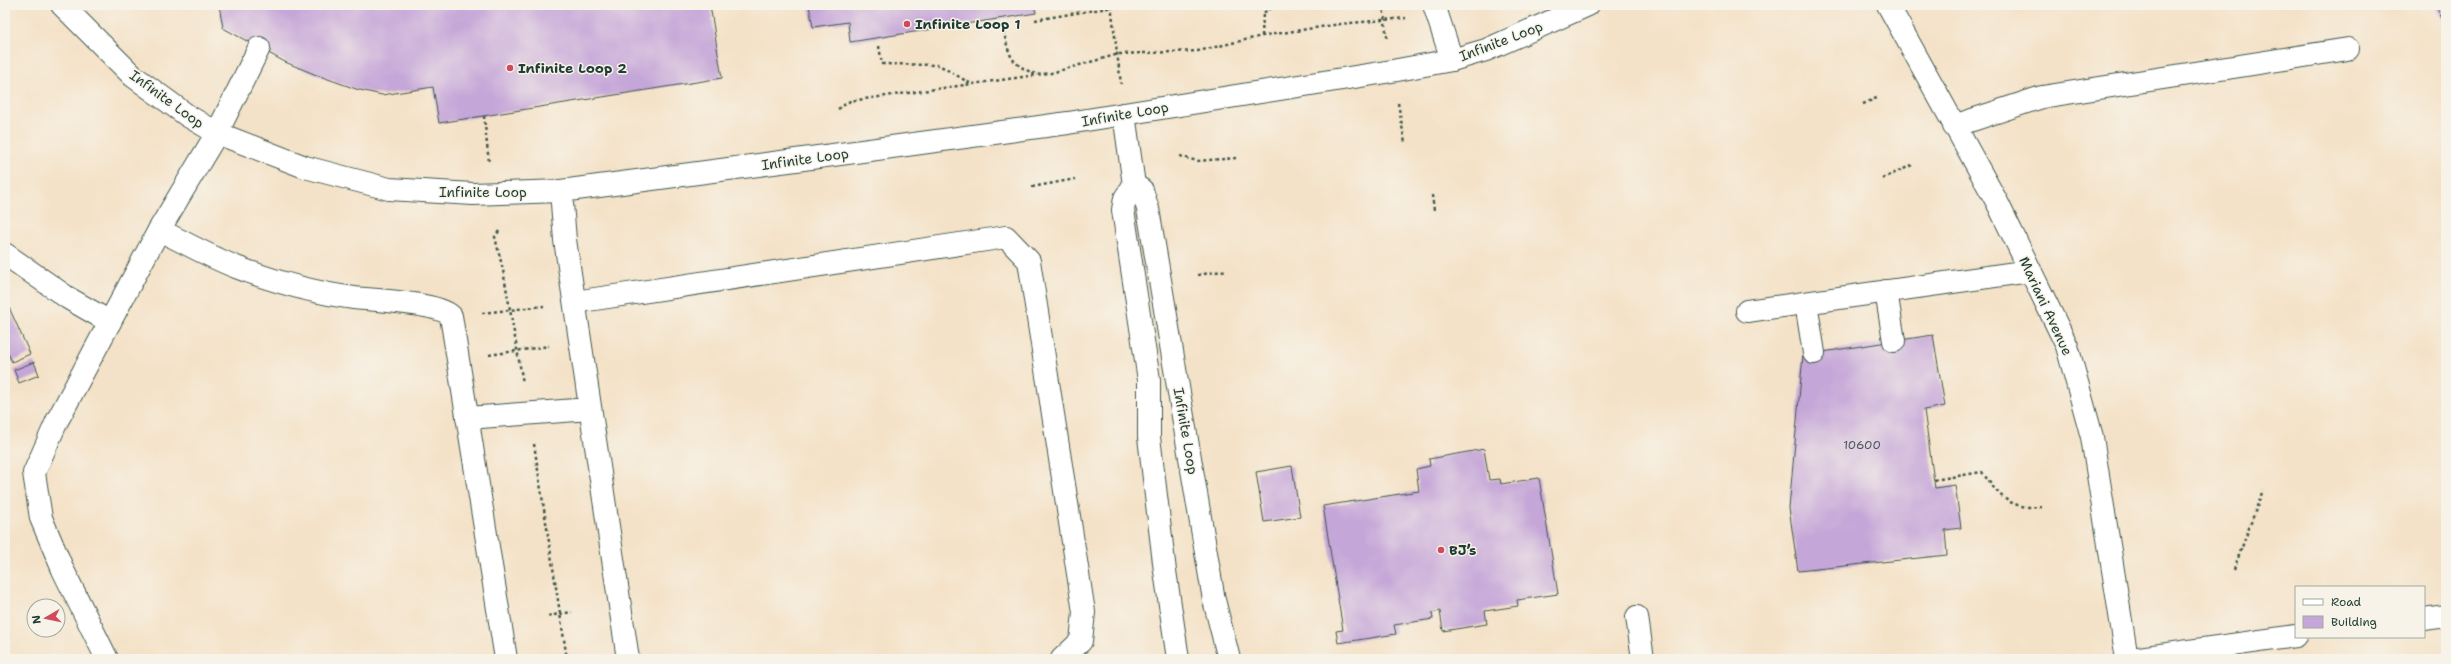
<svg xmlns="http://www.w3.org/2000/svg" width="2451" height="664" font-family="'Shantell Sans',sans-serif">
<rect width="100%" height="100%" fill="#f7f3e8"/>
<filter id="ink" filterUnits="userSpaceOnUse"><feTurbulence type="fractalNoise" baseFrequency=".025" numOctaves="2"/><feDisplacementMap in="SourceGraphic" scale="8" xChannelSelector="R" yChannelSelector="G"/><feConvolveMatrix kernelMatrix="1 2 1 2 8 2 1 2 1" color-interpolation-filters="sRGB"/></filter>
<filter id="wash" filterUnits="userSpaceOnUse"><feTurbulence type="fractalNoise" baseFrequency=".012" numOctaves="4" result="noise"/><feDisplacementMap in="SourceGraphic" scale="16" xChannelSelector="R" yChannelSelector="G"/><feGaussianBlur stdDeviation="0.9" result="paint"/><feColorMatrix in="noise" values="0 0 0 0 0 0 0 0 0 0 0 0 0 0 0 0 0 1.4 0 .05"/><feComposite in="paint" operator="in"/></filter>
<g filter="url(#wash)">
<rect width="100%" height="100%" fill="#f4e2c8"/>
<g id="blocks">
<g fill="#c5a6d8">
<polygon points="219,5 710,5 722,78 439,123 433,87 382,95 356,89 314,74 285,62 223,28"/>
<polygon points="809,5 1034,5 1036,13 850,42 848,22 813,27"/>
<polygon points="2435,5 2446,5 2446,26"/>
<polygon points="7,303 30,354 12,362 5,347"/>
<polygon points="1933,335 1945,406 1924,410 1935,488 1955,485 1961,528 1945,530 1947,555 1798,571 1789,508 1803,355"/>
<polygon points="34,362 39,375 19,383 14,370"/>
<polygon points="1484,449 1489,480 1500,479 1501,484 1539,478 1558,594 1517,600 1518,606 1485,611 1487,624 1443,631 1440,611 1432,613 1433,619 1394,625 1396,634 1338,643 1336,631 1343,630 1323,506 1419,491 1416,469 1430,466 1429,459"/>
<polygon points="1292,466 1300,517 1264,522 1256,472"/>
</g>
</g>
</g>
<g filter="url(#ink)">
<use href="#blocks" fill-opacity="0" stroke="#3f564a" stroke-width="1"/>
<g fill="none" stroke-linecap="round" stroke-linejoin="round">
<defs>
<g id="minor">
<polyline points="62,5 133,76 188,116 217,133 305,167 389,189 473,194 561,191 796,160 1068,123 1392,71 1452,60 1486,50 1588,5"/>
<polyline points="1434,5 1452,60"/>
<polyline points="1888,5 1997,202 2067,346 2092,437 2127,659"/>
<polyline points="1124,114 1134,185"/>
<polyline points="1954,126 2042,97 2348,49"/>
<polyline points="1134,185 1142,190 1148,209 1214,600 1229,659"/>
<polyline points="1134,185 1125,198 1123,210 1149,380 1149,437 1165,571 1178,659"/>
<polyline points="561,191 565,240 628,659"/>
<path d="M159,230C184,242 210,257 236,267C273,281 315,293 354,298C375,300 439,303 451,316L506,659"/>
<polyline points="5,254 68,298 110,322"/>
<polyline points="1886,291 1894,341"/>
<polyline points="575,302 1006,237 1029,261 1084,612 1081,641 1062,659"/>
<polyline points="1806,303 1814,353"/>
<polyline points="1747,311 2030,271"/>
<polyline points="467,418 590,409"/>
<polyline points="1637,617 1643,659"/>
<polyline points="107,659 63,570 41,518 34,473 57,421 159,230 217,133 259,48"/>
</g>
<g id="major">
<polyline points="2424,619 2446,616"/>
<polyline points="2132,659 2296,636"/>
</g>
</defs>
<use href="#minor" stroke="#3f564a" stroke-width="24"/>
<use href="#major" stroke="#3f564a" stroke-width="24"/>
<g stroke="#3f564a" stroke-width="2.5" stroke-dasharray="3 3" stroke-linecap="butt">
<polyline points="1111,5 1121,84"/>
<polyline points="1383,5 1387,39"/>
<polyline points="1035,20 1125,5"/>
<path d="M1002,25C1010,55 1007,63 1038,75"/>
<polyline points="1262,36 1263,13 1277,5"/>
<polyline points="879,46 882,64 939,65 973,85"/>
<polyline points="1398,103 1405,143"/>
<polyline points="1863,104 1879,97"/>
<polyline points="838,109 850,101 1051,73 1119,54 1198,51 1262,36 1340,24 1406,18"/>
<polyline points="484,116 489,163"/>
<polyline points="1180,156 1197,161 1236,158"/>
<polyline points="1882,179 1914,164"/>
<polyline points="1032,187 1075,179"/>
<polyline points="1432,195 1434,210"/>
<polyline points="499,231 495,237 503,270 523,383"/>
<polyline points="1198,275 1227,270"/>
<polyline points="482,313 544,306"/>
<polyline points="489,355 549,346"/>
<polyline points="534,444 567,659"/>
<path d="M1934,480L1982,472C2000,497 2009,509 2042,507"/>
<polyline points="2234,569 2263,490"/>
<polyline points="548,616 572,612"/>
</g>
<use href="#minor" stroke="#fff" stroke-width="22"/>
<use href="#major" stroke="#fff" stroke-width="22"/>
</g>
</g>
<g fill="#d1495b" stroke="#f7f3e8" stroke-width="1.5">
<circle cx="907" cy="24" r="4"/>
<circle cx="510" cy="68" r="4"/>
<circle cx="1441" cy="550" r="4"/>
</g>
<g text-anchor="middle" stroke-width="3" stroke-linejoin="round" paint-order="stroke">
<g font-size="12" fill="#48575d">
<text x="1862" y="449">10600</text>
</g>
<g font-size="14" font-weight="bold" fill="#1f3d34" stroke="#f7f3e8" text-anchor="start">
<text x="915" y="29">Infinite Loop 1</text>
<text x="518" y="73">Infinite Loop 2</text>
<text x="1449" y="555">BJ’s</text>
</g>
<g font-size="14" fill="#1f3d34" stroke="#f7f3e8">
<text transform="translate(1501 41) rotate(-21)" y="5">Infinite Loop</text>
<text transform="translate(167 99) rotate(36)" y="5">Infinite Loop</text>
<text transform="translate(1125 114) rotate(-10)" y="5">Infinite Loop</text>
<text transform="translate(805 159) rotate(-8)" y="5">Infinite Loop</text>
<text x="483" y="197">Infinite Loop</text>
<text transform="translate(2046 306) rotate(65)" y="5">Mariani Avenue</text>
<text transform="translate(1186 431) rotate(80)" y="5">Infinite Loop</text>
</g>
</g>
<rect width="2451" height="664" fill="none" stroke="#f7f3e8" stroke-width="20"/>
<rect x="2295" y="586" width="130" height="52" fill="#f7f3e8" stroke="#a1aaa0"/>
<rect x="2303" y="599" width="20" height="6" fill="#ffffff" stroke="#a1aaa0"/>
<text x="2331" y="606" font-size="12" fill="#1f3d34">Road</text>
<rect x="2303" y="616" width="20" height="12" fill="#c5a6d8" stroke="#a1aaa0"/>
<text x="2331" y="626" font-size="12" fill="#1f3d34">Building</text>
<g transform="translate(46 618) rotate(261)"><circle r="19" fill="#f7f3e8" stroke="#a1aaa0"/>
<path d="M0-3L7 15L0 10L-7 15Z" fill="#d1495b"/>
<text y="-6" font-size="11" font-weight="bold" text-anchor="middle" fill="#1f3d34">N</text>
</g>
</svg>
